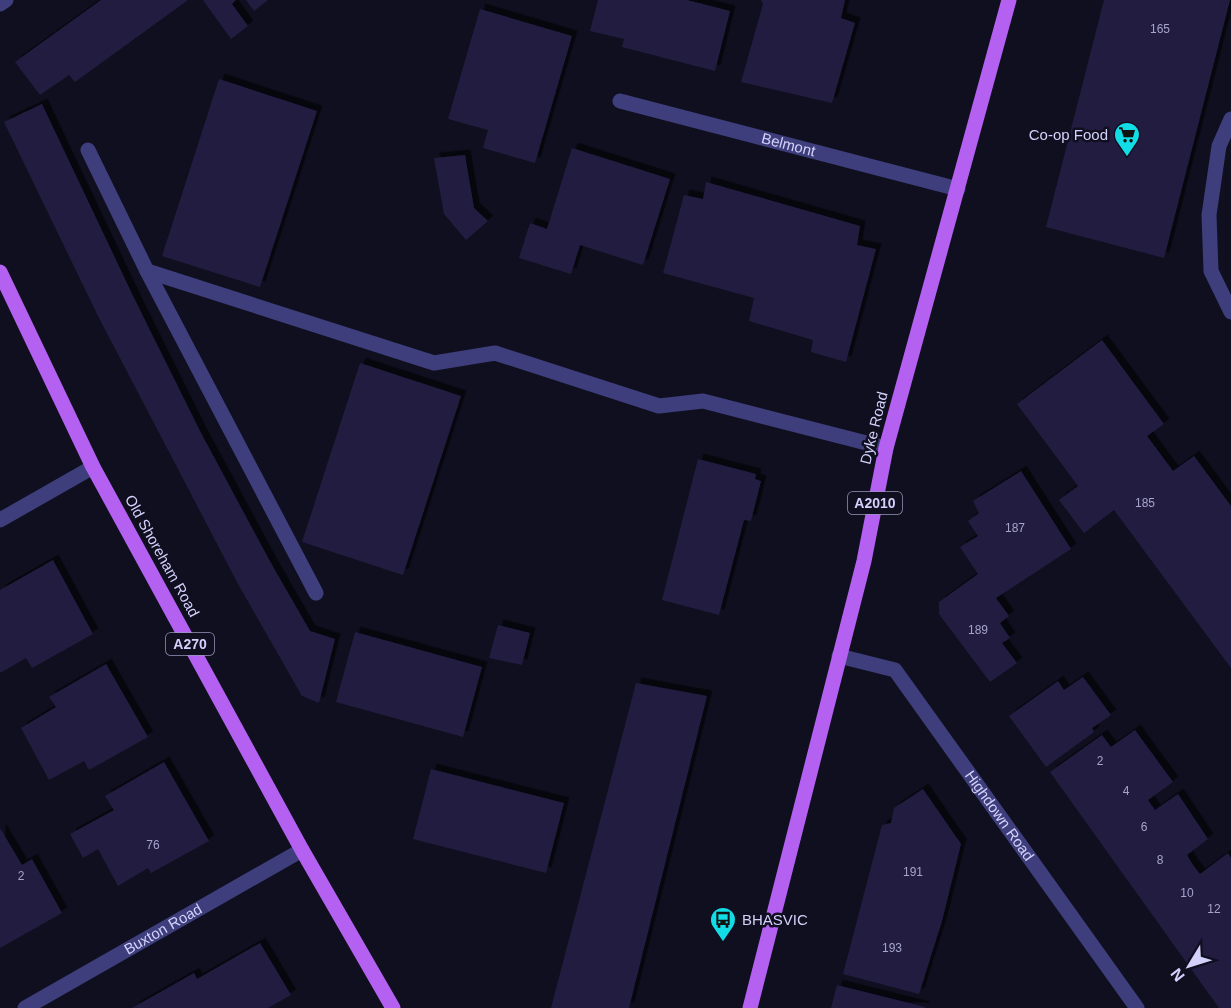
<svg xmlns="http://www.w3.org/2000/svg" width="1231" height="1008" font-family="Helvetica,sans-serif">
<defs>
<filter id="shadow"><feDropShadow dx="5.5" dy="-5.5" stdDeviation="0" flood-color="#0009"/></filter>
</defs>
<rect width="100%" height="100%" fill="#100f20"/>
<g fill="#211c3f" filter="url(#shadow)">
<polygon points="101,0 188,0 75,82 69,75 40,95 15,62"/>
<polygon points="203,0 236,0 232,4 248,26 231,39"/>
<polygon points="246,0 268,0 254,11"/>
<polygon points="598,0 687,0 730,11 715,71 622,47 624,39 590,31"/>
<polygon points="761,0 845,0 841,18 855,23 832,103 741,82 763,4"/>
<polygon points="1104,0 1230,0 1164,258 1046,227"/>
<polygon points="480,9 572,36 535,163 483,148 488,130 448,119"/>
<polygon points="219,79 317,111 260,287 162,256"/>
<polygon points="42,104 134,298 201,433 272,565 310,631 335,639 319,703 302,696 238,584 98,316 4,122"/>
<polygon points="572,148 670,179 643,265 580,245 571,274 519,258 530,223 547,229"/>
<polygon points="465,155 474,208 488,221 466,240 444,214 434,158"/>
<polygon points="706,182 860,226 857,245 876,249 846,362 811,352 813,340 749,321 754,298 663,273 684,195 703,199"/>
<polygon points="1102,340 1164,424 1147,436 1173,471 1194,456 1231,506 1231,668 1114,510 1084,533 1059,500 1078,486 1017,404"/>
<polygon points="360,363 461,396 403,575 302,542"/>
<polygon points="698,459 756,474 755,479 761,481 751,521 744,520 719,615 662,600"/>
<polygon points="1021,471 1071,549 996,598 1009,616 1000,623 1010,638 1002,643 1017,663 990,682 939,614 939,602 978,574 960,547 978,536 968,521 979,513 973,501"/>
<polygon points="53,560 93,634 32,668 26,658 0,673 0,590"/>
<polygon points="498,625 530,633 522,665 489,658"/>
<polygon points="355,632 482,667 463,737 336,702"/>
<polygon points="106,664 148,737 89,770 84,761 49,780 21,728 56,707 49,697"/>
<polygon points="1083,677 1111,715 1092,728 1094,732 1046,767 1009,716 1058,681 1064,690"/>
<polygon points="636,683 707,696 629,1008 551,1008"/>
<polygon points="1135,730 1173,782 1148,800 1155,810 1178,794 1208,839 1187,855 1193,865 1200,874 1228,853 1231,858 1231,1008 1219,1008 1050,772 1102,735 1111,747"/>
<polygon points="164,762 209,841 151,873 148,868 118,886 98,849 83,858 70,834 114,810 105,796"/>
<polygon points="431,769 564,803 546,873 413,839"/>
<polygon points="923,789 961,844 942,921 919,994 843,974 882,825 891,823 894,808"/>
<polygon points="0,828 22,865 32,859 62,913 0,948"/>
<polygon points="260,943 291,995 268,1008 132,1008 194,973 197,979"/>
<polygon points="837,985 925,1007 925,1008 831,1008"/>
</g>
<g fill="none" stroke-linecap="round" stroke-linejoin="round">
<g stroke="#3d3e7b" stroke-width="15">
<polyline points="0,4 6,0"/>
<path id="s1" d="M620,101L958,189"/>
<polyline points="1231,119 1219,146 1209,215 1211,271 1231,312"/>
<polyline points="88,150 147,271 434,363 495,353 659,406 703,401 886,448"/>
<polyline points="147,271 316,593"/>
<polyline points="0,520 93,467"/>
<path id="s2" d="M839,656L895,670L1137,1008"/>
<path id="s3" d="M25,1008L302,850"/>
</g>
<g stroke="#b461f2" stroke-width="15">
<polyline points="0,272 93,467 302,850 393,1008"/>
<polyline points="750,1008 864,561 886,448 1009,0"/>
</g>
</g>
<defs>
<symbol id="supermarket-pin" viewBox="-11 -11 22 30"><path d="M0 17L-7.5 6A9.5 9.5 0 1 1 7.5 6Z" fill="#12dde6" stroke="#100f20"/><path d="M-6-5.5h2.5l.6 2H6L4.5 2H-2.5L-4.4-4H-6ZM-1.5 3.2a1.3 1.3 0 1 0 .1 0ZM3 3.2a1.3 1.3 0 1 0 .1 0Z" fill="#111"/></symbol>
<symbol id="bus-pin" viewBox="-11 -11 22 30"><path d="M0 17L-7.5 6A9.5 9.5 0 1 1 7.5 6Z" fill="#12dde6" stroke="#100f20"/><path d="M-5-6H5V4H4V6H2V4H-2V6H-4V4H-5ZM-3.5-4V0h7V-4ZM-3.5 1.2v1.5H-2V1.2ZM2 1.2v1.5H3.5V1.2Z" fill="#111"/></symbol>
</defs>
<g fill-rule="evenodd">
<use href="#supermarket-pin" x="1112" y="120" width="30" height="40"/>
<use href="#bus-pin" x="708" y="905" width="30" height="40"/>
</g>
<g text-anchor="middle" stroke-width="5" stroke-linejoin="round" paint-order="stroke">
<g font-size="12" fill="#a6a4cc">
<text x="1160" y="33">165</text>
<text x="1145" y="507">185</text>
<text x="1015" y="532">187</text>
<text x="978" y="634">189</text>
<text x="1100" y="765">2</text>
<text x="1126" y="795">4</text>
<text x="1144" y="831">6</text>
<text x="153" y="849">76</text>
<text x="1160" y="864">8</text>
<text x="913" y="876">191</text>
<text x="21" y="880">2</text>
<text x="1187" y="897">10</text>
<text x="1214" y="913">12</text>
<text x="892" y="952">193</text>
</g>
<g fill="#100f20" stroke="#9897b9" stroke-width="1.5">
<rect x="848" y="492" width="54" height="22" rx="4.5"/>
<rect x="166" y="633" width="48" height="22" rx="4.5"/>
</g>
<g font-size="14" font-weight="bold" fill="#d3d1fb">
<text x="875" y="508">A2010</text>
<text x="190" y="649">A270</text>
</g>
<g font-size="15" fill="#d3d1fb" stroke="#100f20" text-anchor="end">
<text x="1108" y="140">Co-op Food</text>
<text x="742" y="925" text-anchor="start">BHASVIC</text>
</g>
<g font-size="15" fill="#d3d1fb" stroke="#100f20">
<text dy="5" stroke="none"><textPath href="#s1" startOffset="174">Belmont</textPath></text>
<text transform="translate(874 428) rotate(-76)" y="5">Dyke Road</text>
<text transform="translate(162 556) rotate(61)" y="5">Old Shoreham Road</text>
<text dy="5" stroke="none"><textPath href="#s2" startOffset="237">Highdown Road</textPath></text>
<text dy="5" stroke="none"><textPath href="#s3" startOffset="159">Buxton Road</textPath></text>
</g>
</g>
<g transform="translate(1189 966) rotate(232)" stroke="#100f20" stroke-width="4.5" paint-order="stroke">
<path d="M0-4.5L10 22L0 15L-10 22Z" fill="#d3d1fb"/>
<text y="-9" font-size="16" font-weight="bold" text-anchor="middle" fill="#d3d1fb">N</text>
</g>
</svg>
